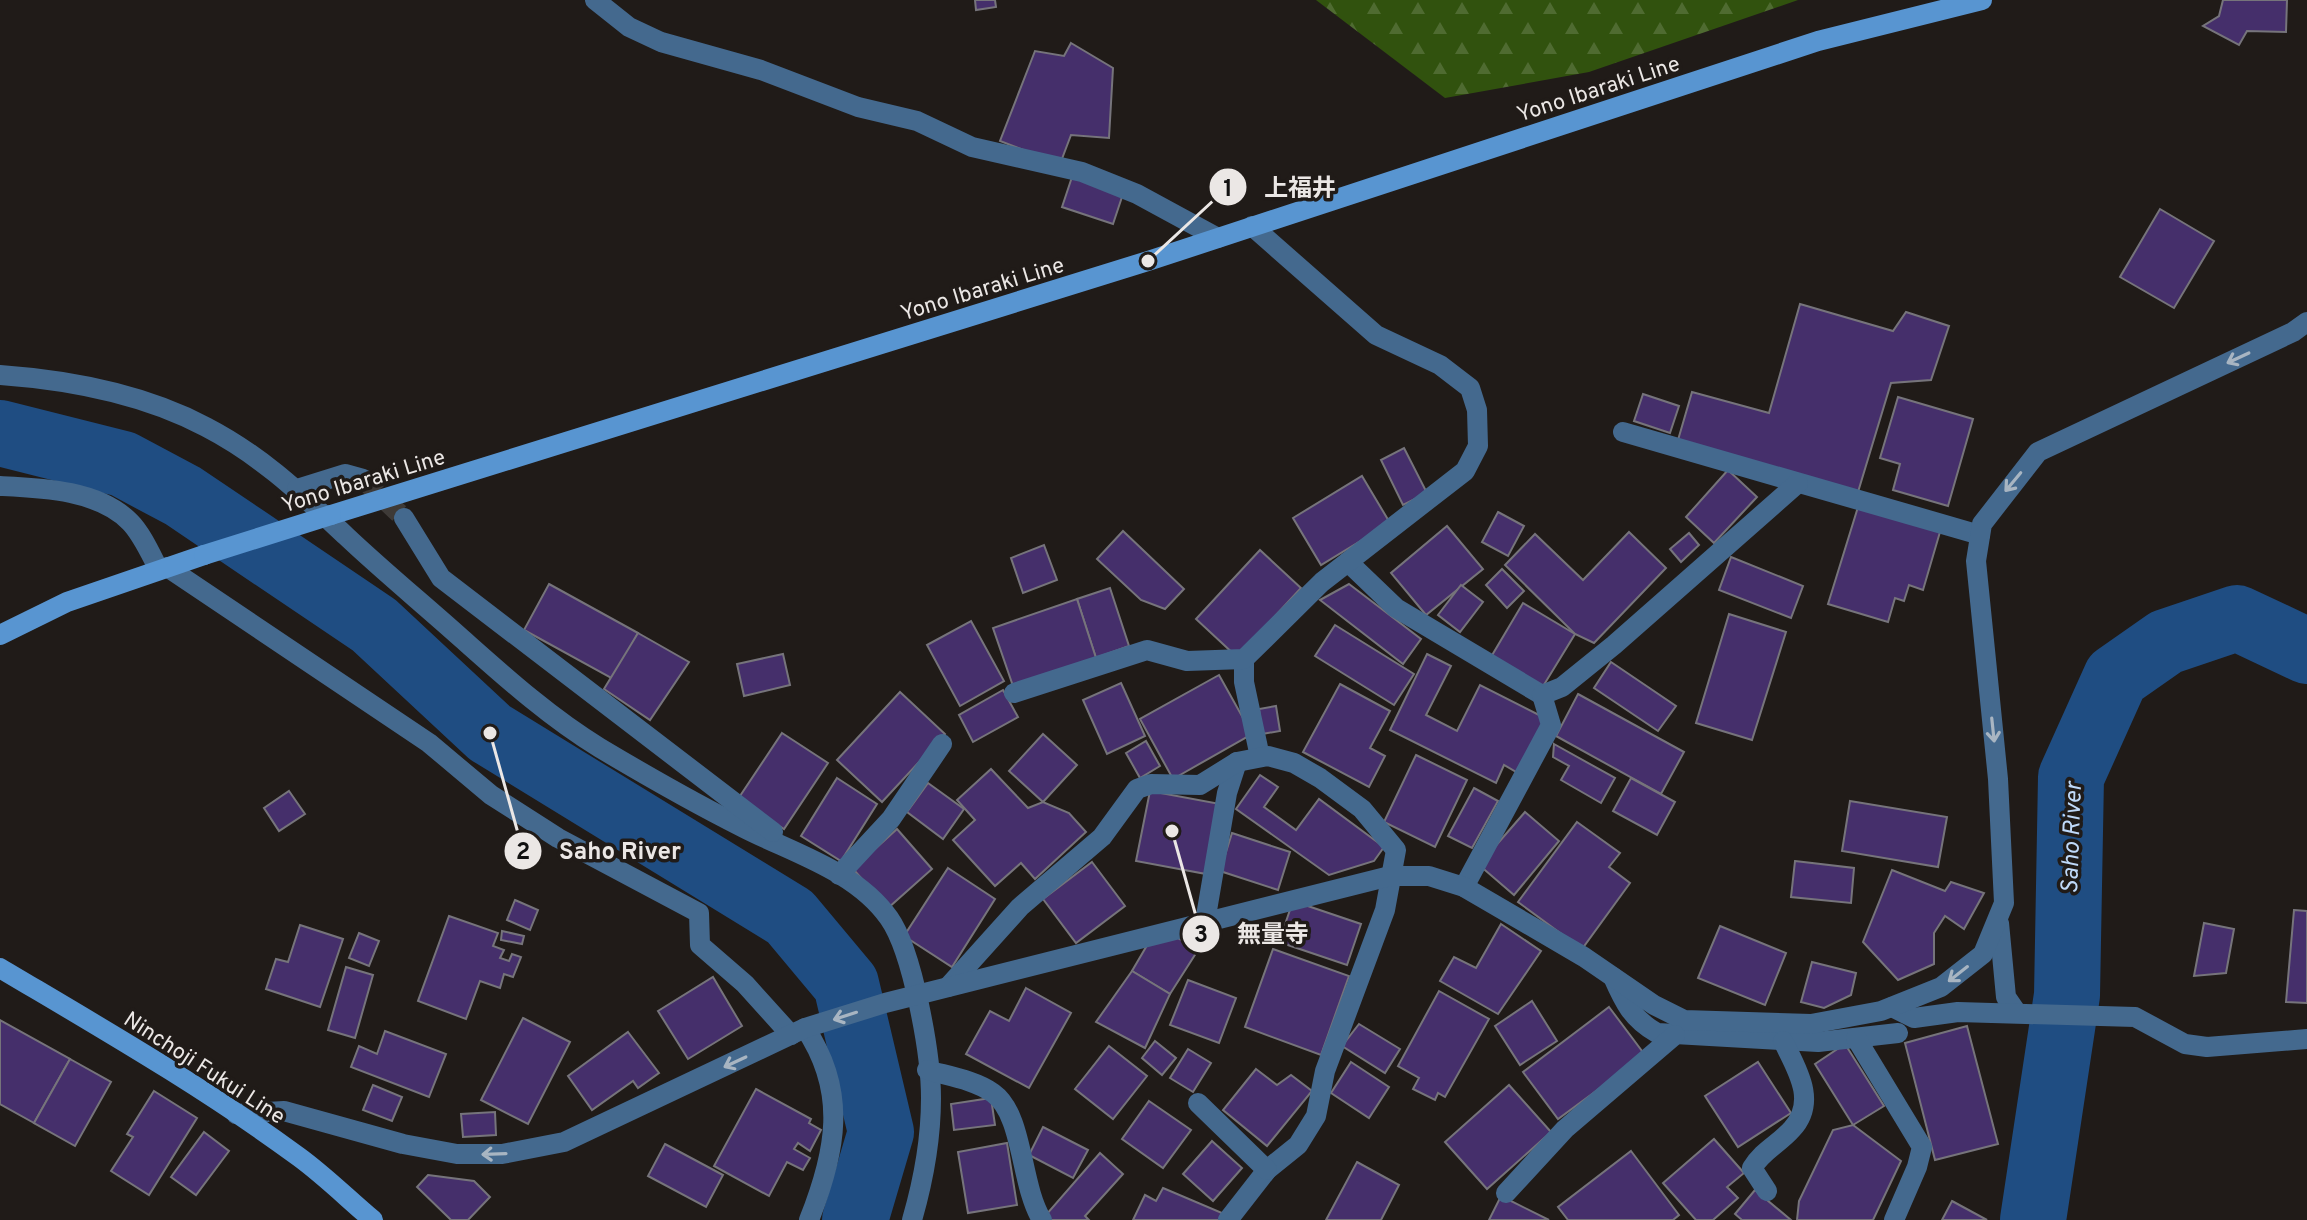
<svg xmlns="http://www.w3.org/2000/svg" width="2307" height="1220" font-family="Overpass,'Noto Sans JP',sans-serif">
<defs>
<pattern id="forest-firs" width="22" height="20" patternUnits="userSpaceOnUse" patternTransform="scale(2)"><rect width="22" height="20" fill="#31520e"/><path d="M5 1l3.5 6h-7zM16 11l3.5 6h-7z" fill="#4f6b31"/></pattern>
</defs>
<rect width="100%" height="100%" fill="#201b18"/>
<polygon fill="url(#forest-firs)" points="1316,0 1798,0 1589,72 1445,98"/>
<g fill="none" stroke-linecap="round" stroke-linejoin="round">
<g stroke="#1f4d82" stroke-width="66">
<polyline points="0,433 123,464 183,496 374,625 490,733 790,917 846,984 881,1132 855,1220"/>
<polyline points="2033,1220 2067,995 2071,777 2116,677 2166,642 2237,618 2307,651"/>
</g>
</g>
<g fill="#452f6b" stroke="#76747b" stroke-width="2">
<polygon points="975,0 995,0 996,7 976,10"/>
<polygon points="2223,0 2287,0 2286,32 2247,31 2239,45 2203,26 2219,16"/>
<polygon points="1071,43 1113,68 1109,138 1071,135 1060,164 1000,141 1035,51 1064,56"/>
<polygon points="1072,177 1123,194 1113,224 1062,207"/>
<polygon points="2160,209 2214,241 2174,308 2120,277"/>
<polygon points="1800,304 1893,331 1906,312 1949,326 1931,380 1891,383 1858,492 1678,440 1692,392 1769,413"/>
<polygon points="1643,394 1679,406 1670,433 1634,421"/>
<polygon points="1898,397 1973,419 1948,506 1893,490 1900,464 1880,458"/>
<polygon points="1404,448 1427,493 1403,505 1381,460"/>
<polygon points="1728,470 1757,497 1714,543 1686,517"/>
<polygon points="1362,476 1390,523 1321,565 1293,518"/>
<polygon points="1858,507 1940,532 1923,590 1909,585 1904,601 1895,598 1888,622 1828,604"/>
<polygon points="1498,512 1524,526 1508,556 1482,542"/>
<polygon points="1447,526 1483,569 1426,615 1391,573"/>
<polygon points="1123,531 1184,589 1165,609 1141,600 1097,559"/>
<polygon points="1629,532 1666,568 1594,643 1575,634 1505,565 1535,534 1583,580"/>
<polygon points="1689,533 1699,545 1681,562 1670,549"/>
<polygon points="1044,545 1057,580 1023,593 1011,558"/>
<polygon points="1260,550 1301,588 1237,657 1196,619"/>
<polygon points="1731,557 1803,586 1791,618 1719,590"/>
<polygon points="1502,569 1524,591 1507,608 1486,585"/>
<polygon points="549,584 638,633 613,679 524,630"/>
<polygon points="1349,584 1421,639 1403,664 1320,600"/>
<polygon points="1461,585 1483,602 1460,632 1438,615"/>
<polygon points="1110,588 1129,646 1096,658 1077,599"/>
<polygon points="1077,599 1096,658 1013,686 993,628"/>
<polygon points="1523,603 1575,634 1542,688 1491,657"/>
<polygon points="1729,614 1786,632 1752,740 1696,723"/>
<polygon points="971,621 1004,681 960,706 927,645"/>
<polygon points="1335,625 1414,674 1394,705 1315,656"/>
<polygon points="638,633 689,662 650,720 604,689"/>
<polygon points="783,654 790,685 744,696 737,664"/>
<polygon points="1427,654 1451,666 1426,715 1457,731 1480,685 1545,718 1518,773 1504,765 1496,783 1390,730"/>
<polygon points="1611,662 1676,706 1658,731 1594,688"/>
<polygon points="1219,675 1252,734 1173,779 1140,719"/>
<polygon points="1121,683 1145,736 1107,754 1083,700"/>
<polygon points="1340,684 1390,711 1370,748 1385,756 1369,787 1303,752"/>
<polygon points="1003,690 1018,717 973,742 959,715"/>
<polygon points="900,692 945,734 882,802 837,760"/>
<polygon points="1578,694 1684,752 1661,794 1556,736"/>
<polygon points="1276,706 1280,731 1262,734 1259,709"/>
<polygon points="782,733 828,763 784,829 738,799"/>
<polygon points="1043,734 1077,765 1043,802 1009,771"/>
<polygon points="1146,741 1160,766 1140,778 1126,753"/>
<polygon points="1554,744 1615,778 1601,803 1561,780 1569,766 1553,757"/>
<polygon points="1416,755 1467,780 1435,847 1384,822"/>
<polygon points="991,769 1028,808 1043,802 1069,813 1086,832 1035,879 1021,863 995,886 953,840 975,820 957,800"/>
<polygon points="1260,775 1278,787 1264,807 1296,830 1319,799 1384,847 1374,861 1329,875 1236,809"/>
<polygon points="837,778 877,804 841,861 801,836"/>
<polygon points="1631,778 1675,802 1657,835 1613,811"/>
<polygon points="928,783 964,809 943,839 907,812"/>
<polygon points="1474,788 1498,801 1472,848 1448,836"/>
<polygon points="289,791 305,814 279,831 264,808"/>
<polygon points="1150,791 1220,804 1206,874 1136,861"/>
<polygon points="1850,801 1947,817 1938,867 1842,851"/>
<polygon points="1525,812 1559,841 1514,895 1479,865"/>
<polygon points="1577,822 1620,853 1609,867 1630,883 1582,949 1518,902"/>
<polygon points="897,829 932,869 888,908 853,869"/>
<polygon points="1232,833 1290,852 1278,890 1220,871"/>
<polygon points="1795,861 1854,868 1851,903 1791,897"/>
<polygon points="1092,862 1125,906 1076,943 1043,899"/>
<polygon points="948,868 995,899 952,967 904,936"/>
<polygon points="1892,870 1945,891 1951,882 1984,893 1964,929 1945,916 1934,933 1934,964 1898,980 1863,942"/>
<polygon points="515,900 538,910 530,930 507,920"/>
<polygon points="1293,901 1361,924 1347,965 1279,942"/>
<polygon points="2294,910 2307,911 2307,1003 2286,1002"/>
<polygon points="449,916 498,933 493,946 504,950 500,958 509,961 512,954 521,957 513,977 504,974 500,988 480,981 466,1019 418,1001"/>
<polygon points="2204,923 2234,929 2226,973 2194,976"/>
<polygon points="1501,924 1541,951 1498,1014 1440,981 1454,957 1476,968"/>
<polygon points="300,925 343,939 320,1007 266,989 276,959 288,962"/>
<polygon points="1720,926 1786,953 1765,1005 1698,978"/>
<polygon points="502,931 524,936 522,944 501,940"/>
<polygon points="359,933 379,941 369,966 349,958"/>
<polygon points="1176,937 1198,950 1170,994 1132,971 1149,942"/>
<polygon points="1273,949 1349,976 1321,1055 1245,1027"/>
<polygon points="1812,962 1856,973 1851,995 1824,1008 1801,1002"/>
<polygon points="346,967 373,975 355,1038 328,1030"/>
<polygon points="1132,971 1170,994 1145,1048 1096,1022"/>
<polygon points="713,977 742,1026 688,1059 658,1011"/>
<polygon points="1188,980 1236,998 1219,1043 1170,1025"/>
<polygon points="1026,988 1071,1013 1029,1088 966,1054 990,1011 1009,1021"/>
<polygon points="1439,991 1489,1019 1445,1097 1438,1093 1435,1100 1413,1089 1419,1078 1398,1066"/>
<polygon points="1532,1001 1557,1041 1520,1065 1495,1026"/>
<polygon points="1609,1007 1645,1055 1558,1119 1523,1072"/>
<polygon points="523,1018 570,1042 528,1124 481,1100"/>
<polygon points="0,1020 70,1059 34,1123 0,1104"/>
<polygon points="1359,1024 1400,1049 1385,1073 1342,1046"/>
<polygon points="1967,1026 1998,1144 1935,1160 1905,1043"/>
<polygon points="385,1031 446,1054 429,1097 351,1067 359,1046 377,1054"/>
<polygon points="628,1032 659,1073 638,1088 633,1081 592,1110 568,1076"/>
<polygon points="1155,1041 1176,1058 1162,1075 1142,1058"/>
<polygon points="1845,1044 1884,1106 1853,1125 1815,1064"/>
<polygon points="1109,1046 1147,1076 1113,1119 1075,1089"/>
<polygon points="1188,1049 1211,1063 1193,1092 1170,1078"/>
<polygon points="70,1059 111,1082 75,1146 34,1123"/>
<polygon points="1351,1062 1389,1087 1369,1118 1331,1093"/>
<polygon points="1758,1062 1791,1113 1738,1147 1705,1096"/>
<polygon points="1256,1069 1277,1085 1291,1075 1312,1091 1267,1146 1223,1110"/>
<polygon points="373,1085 402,1097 392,1121 363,1110"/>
<polygon points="1509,1085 1551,1132 1487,1189 1445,1142"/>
<polygon points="756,1089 811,1119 809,1123 821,1130 810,1151 798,1143 794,1149 810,1158 803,1170 787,1162 769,1196 714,1166"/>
<polygon points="154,1091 197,1118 149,1195 111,1171 133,1137 127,1134"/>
<polygon points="991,1098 995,1125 954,1130 951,1104"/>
<polygon points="1149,1101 1191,1130 1163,1168 1122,1139"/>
<polygon points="495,1112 496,1135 463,1137 461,1114"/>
<polygon points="1853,1125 1901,1161 1873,1220 1797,1220 1799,1201 1833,1130"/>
<polygon points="1043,1127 1088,1150 1073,1178 1029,1155"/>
<polygon points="204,1132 229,1151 196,1195 171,1177"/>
<polygon points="1714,1139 1744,1173 1727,1187 1738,1198 1713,1220 1696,1220 1663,1183"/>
<polygon points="1212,1141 1242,1168 1213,1201 1183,1174"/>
<polygon points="1007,1143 1017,1205 968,1213 958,1152"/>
<polygon points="665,1144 723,1175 706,1207 648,1176"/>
<polygon points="1631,1151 1679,1215 1673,1220 1568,1220 1558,1207"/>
<polygon points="1100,1153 1123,1174 1085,1216 1089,1220 1050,1220 1045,1216"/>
<polygon points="1357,1162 1399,1185 1381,1220 1326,1220"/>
<polygon points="428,1175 474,1181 490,1197 468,1220 451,1220 417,1187"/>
<polygon points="1163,1188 1222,1213 1219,1220 1133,1220 1145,1195 1156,1201"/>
<polygon points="1755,1190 1791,1220 1742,1220 1735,1214"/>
<polygon points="1501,1196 1549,1220 1489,1220"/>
<polygon points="1952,1201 1987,1220 1942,1220"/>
</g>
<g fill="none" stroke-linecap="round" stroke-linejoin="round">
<polyline stroke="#3e3a37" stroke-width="20" stroke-dasharray="20 10" stroke-linecap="butt" points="363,479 404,518"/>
<g stroke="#44698e" stroke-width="20">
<polyline points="595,0 629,27 661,42 761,70 858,107 917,121 972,147 1082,172 1137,194 1218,238"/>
<path d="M0,375C69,380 144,394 206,427C262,456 301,494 346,536C383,571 422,603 460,637C504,676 549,717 600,748C647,776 696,804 744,828C793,853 856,871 889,918C913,952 931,1055 931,1098C931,1138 923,1182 912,1220"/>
<polyline points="1623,432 1980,535"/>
<path d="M0,486C42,488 99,490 130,522C142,534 151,555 159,570"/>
<polyline points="297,489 345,474 363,479"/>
<polyline points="404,518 441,578 773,832"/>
<polyline points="1348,562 1396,608 1542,695 1562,687 1614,645 1798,483"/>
<polyline points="167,567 429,743 491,795 558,838 699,913 700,945 745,984 791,1035"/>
<polyline points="1244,659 1244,682 1260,757"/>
<polyline points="1014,693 1147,650 1187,661 1244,659 1322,582 1465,471 1478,446 1477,410 1470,388 1440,365 1376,335 1252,226"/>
<polyline points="839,875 891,819 942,744"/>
<polyline points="1464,887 1551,725 1542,695"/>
<polyline points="1205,922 1227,793 1237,762"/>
<polyline points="1999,923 2006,997 2017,1013"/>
<path d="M1613,977C1624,1002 1632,1019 1657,1033L1818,1042L1898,1033"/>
<polyline points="948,987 1020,907 1102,837 1137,789 1151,784 1200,785 1237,762 1268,756 1294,763 1320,778 1362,809 1396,850 1385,910 1325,1071 1316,1116 1298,1145 1267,1170 1228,1220"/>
<polyline points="1892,1007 1914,1018 1958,1012 2135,1017 2185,1044 2207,1047 2307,1039"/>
<path d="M805,1028C848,1092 836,1152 809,1220"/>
<polyline points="1856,1038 1922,1147 1917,1167 1894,1220"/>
<path d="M927,1070C948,1076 975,1080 993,1093C1024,1115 1020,1185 1042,1220"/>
<polyline points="1198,1103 1267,1170"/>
<polyline points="236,1114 284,1111 403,1144 457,1154 502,1154 564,1142 805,1028 885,1003 1390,876 1429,876 1464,887 1584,957 1654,1005 1684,1020 1811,1024 1881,1011 1941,987 1983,954 2004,903 1998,779 1976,561 1982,524 2038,452 2293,332 2307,322"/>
<path d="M1767,1191L1752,1168C1763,1150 1779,1144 1792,1129C1818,1101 1796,1068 1783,1041"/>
<polyline points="1506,1193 1565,1129 1675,1035"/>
</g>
<g stroke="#5895d1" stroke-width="20">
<polyline points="331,515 1148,261 1818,41 1982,0"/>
<polyline points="0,635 67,602 204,555"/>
<path d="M0,968C101,1028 204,1087 299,1157C325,1176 348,1199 373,1220"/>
</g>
<polyline stroke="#5895d1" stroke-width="20" points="204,555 331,515"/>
</g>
<defs><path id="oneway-shaft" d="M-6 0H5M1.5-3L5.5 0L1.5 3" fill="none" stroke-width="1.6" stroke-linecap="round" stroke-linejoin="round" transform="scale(2)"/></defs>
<g stroke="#a8b5c2">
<use href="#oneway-shaft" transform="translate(2238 358) rotate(155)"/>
<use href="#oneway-shaft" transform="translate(2013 482) rotate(130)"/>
<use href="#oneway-shaft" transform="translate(1993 730) rotate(84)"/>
<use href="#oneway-shaft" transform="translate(1958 974) rotate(142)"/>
<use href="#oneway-shaft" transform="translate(845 1016) rotate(162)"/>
<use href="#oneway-shaft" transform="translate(735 1062) rotate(155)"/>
<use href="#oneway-shaft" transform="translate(494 1154) rotate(178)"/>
</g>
<g text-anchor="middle" stroke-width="7" stroke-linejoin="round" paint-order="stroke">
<g font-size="22" fill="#ebe7e5" stroke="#201b18">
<text transform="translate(1598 88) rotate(-18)" y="8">Yono Ibaraki Line</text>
<text transform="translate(982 288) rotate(-17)" y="8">Yono Ibaraki Line</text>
<text transform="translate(363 480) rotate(-17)" y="8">Yono Ibaraki Line</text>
<text transform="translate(205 1067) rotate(33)" y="8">Ninchoji Fukui Line</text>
</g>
<g font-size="24" font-style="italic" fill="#bfd9f9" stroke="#201b18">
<text transform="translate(2071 838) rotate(-88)" y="8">Saho River</text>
</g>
</g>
<path fill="none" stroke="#ebe7e5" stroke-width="3" d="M1148 261L1228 187M490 733L523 851M1172 831L1201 934"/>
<g fill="#ebe7e5" stroke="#201b18" stroke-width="3">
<circle cx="1148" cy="261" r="8"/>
<circle cx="490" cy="733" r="8"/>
<circle cx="1172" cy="831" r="8"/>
<circle cx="1228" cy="187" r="20"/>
<circle cx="523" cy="851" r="20"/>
<circle cx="1201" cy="934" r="20"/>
</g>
<g font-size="24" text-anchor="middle" font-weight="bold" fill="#111">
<text x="1228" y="196">1</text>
<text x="523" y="859">2</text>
<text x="1201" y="942">3</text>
</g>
<g font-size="24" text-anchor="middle" font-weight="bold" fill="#ebe7e5" stroke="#201b18" stroke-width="7" stroke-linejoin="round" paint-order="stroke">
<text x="1300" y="196">上福井</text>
<text x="620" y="859">Saho River</text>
<text x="1273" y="942">無量寺</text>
</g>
</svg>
